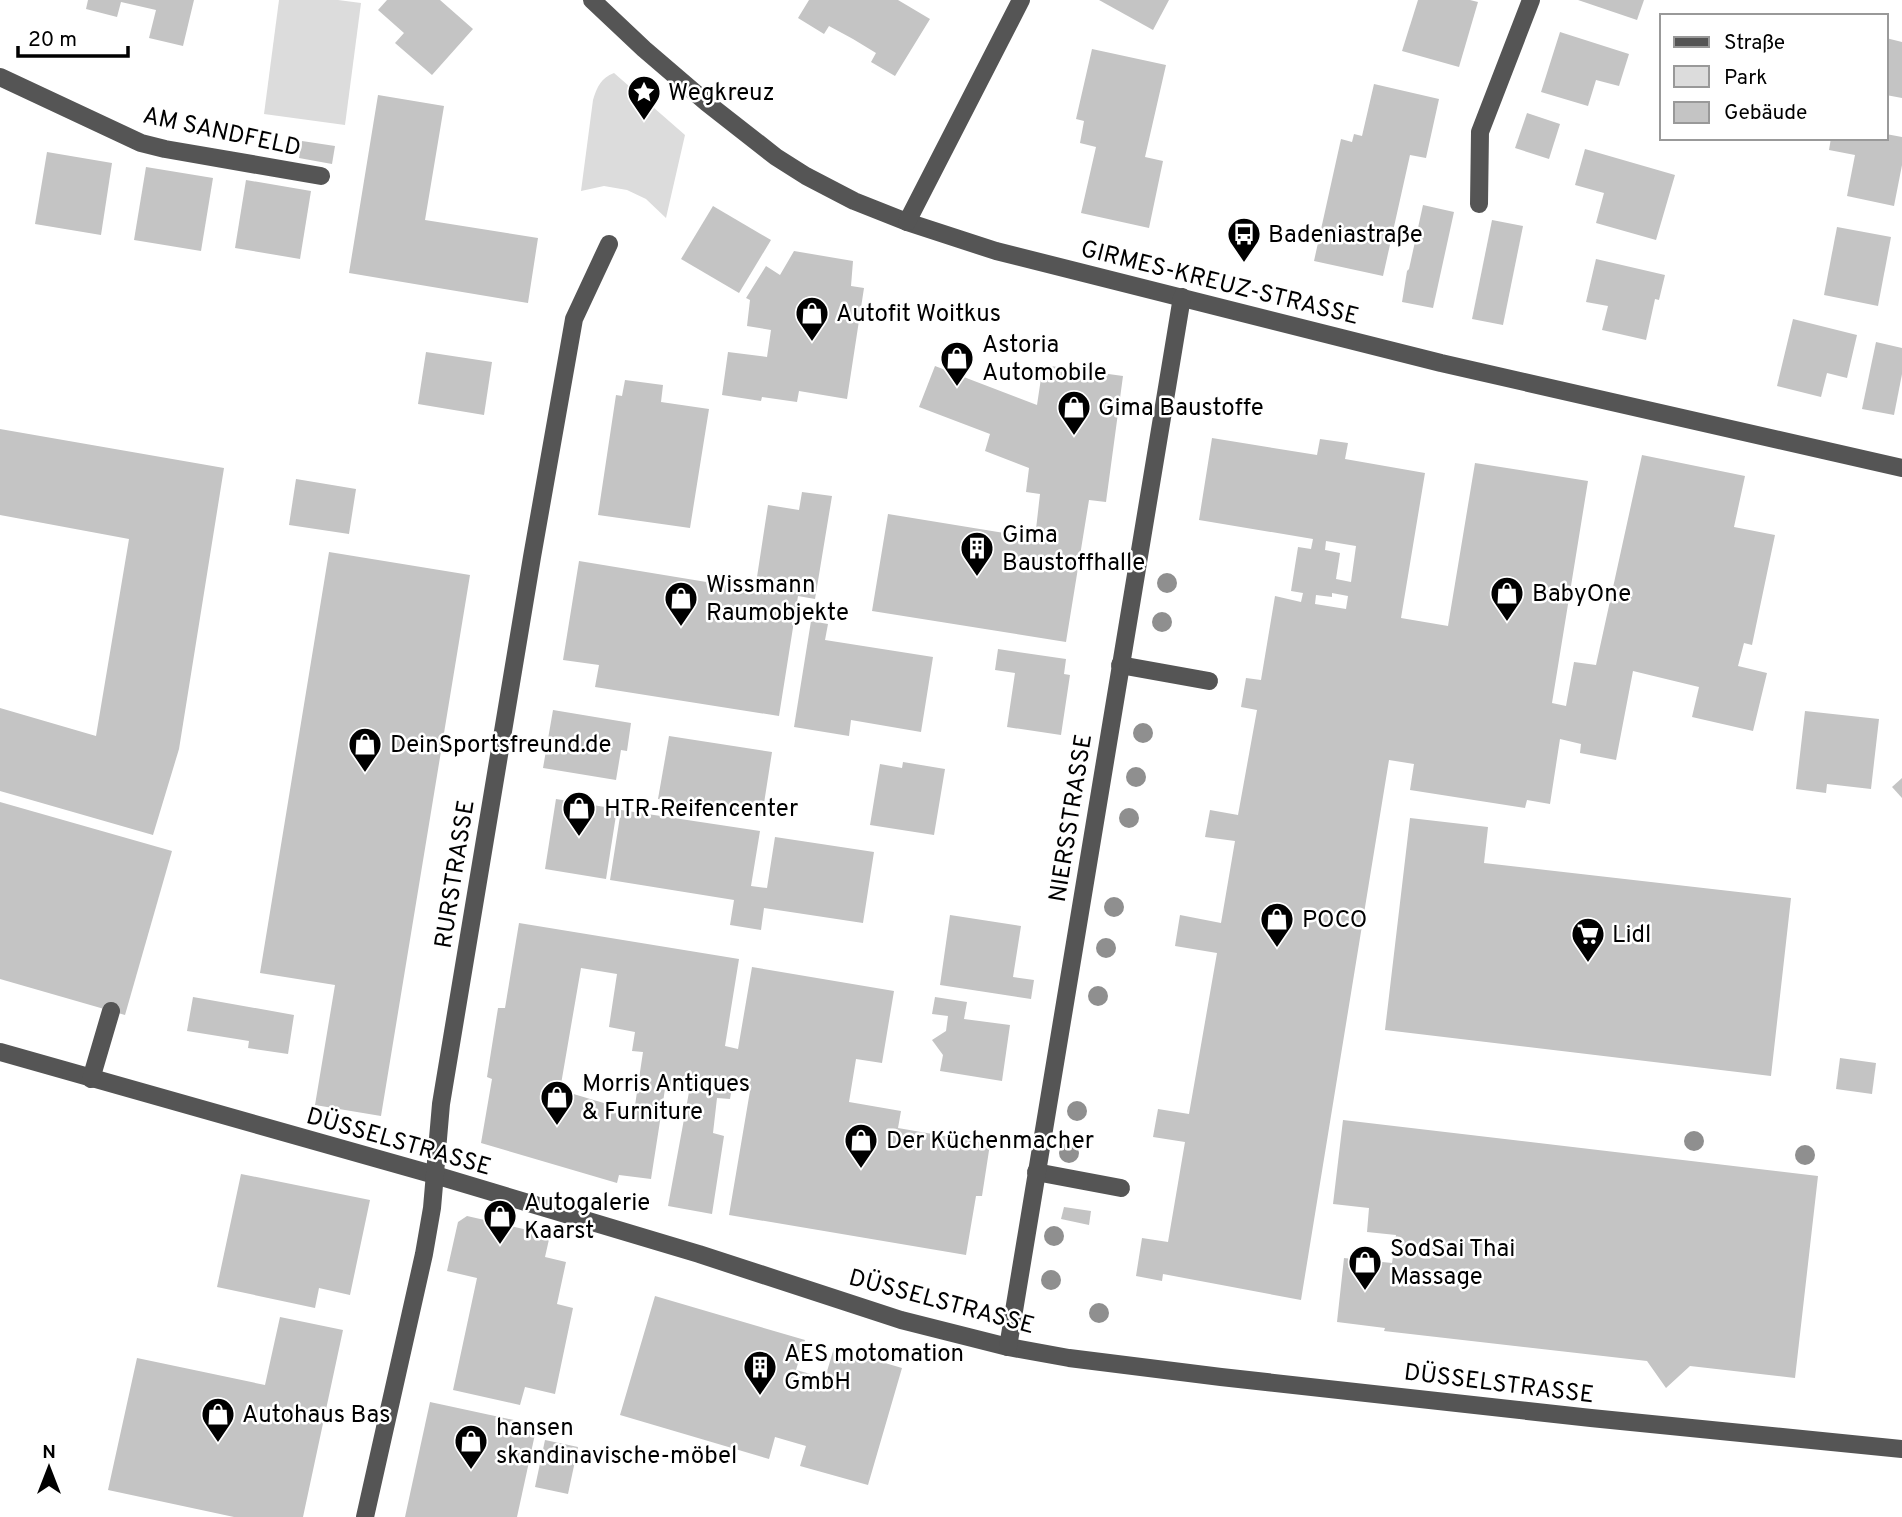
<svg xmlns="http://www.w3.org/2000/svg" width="1902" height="1517" font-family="Overpass,sans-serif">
<rect width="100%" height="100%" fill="#fff"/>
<g fill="#dcdcdc">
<polygon points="279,0 338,0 361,3 345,125 264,114"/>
<path d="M614,73L685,135L666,218L646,199L627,190L604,186L581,191L593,100C597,87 601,78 614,73Z"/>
</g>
<g fill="#c4c4c4" fill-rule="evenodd">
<polygon points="88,0 194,0 183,46 149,38 156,10 121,2 117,17 86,9"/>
<polygon points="387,0 440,0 473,29 432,75 395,43 404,33 378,10"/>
<polygon points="809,0 898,0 930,19 895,76 871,62 876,53 853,39 829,26 824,34 798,18"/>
<polygon points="1099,0 1169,0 1153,30"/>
<polygon points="1418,0 1470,0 1478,2 1459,67 1402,51"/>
<polygon points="1578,0 1644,0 1637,20"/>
<polygon points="1560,32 1629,54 1619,86 1596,80 1588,106 1541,92"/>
<polygon points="1886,38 1902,42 1902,98 1886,95"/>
<polygon points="1092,49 1166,65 1145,157 1163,161 1149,228 1081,213 1096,147 1080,143 1084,121 1076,119"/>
<polygon points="1374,84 1439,99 1426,158 1410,155 1383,276 1314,261 1341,139 1352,142 1354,134 1362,136"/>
<polygon points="378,95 444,106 425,220 538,238 528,303 349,273"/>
<polygon points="1527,113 1560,124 1549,159 1515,148"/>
<polygon points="1886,134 1902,137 1902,165 1894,206 1847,196 1855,155 1829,150 1831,138 1886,138"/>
<polygon points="302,141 335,146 332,164 299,158"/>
<polygon points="1585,149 1675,175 1656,240 1596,223 1604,193 1575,185"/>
<polygon points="47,152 112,163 101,235 35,224"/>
<polygon points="146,167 213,178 201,251 134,240"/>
<polygon points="246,180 311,191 300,259 235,248"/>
<polygon points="1423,205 1454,212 1433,308 1402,302 1407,271 1409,269"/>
<polygon points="713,206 771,240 739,293 681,259"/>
<polygon points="1492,220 1523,226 1503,325 1472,319"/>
<polygon points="1837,227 1891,237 1878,306 1824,295"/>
<polygon points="794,251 853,261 851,286 864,288 847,399 799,391 797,402 762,397 761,401 722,395 728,352 767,357 771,330 747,326 750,300 746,298 766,266 780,275"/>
<polygon points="1596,259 1665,275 1659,300 1655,299 1646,340 1602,330 1608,306 1586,302"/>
<polygon points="1793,319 1857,335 1847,378 1827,373 1821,397 1777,386"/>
<polygon points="1876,342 1902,348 1902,374 1894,415 1862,409"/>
<polygon points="426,352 492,362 484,415 418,404"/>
<polygon points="1043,365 1123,376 1106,502 1089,500 1066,642 872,611 888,514 1035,538 1040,494 1026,492 1029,468 985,451 990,434 919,407 935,366 1037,405"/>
<polygon points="625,380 663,385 661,402 709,409 690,528 598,515 616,395 622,396"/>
<polygon points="0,429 224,468 179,749 153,835 0,791 0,708 96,736 129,539 0,515"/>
<path d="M1212,438L1317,455L1320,439L1348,443L1345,459L1425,473L1401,618L1448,626L1475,463L1588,481L1552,703L1566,706L1574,662L1596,665L1642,455L1745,476L1734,527L1775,535L1752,645L1744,643L1738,666L1767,673L1753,731L1692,717L1699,687L1633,671L1616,760L1580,753L1581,744L1560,739L1550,804L1527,800L1525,808L1410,790L1414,764L1389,760L1301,1300L1163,1274L1162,1281L1136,1276L1142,1238L1168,1242L1185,1142L1153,1137L1158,1109L1189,1114L1217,953L1175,946L1180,915L1221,923L1235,841L1205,837L1210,810L1238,815L1257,710L1241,707L1246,678L1261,680L1275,596L1301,602L1303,593L1291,591L1298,547L1311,549L1313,539L1199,520ZM1326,541L1356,546L1351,582L1336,579L1340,553L1325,550ZM1332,593L1348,596L1346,609L1315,604L1316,595L1332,597Z"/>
<polygon points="296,479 356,489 349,534 289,525"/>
<polygon points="802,492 832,496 815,599 798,596 779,716 595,687 599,665 563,660 579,561 755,590 768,505 799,510"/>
<polygon points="329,552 470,575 381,1116 315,1105 335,985 260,973"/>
<polygon points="811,621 828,624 825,640 933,657 921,732 851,720 849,736 794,727"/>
<polygon points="998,649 1066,659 1064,674 1070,675 1061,735 1007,727 1015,673 995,670"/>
<polygon points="553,710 631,723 627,751 621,750 616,780 543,768"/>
<polygon points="1805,711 1879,719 1871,789 1827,784 1826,793 1796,789"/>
<polygon points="669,736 772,752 762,816 658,799"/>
<polygon points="903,762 945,769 934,835 870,825 880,764 902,768"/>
<polygon points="1902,778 1902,798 1892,787"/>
<polygon points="556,799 617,809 606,879 545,869"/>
<polygon points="0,802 172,851 125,1015 0,979"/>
<polygon points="621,810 760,831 751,886 767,888 775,837 874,852 863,923 764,908 761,930 730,925 734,900 610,880"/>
<polygon points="1410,818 1488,827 1484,863 1791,898 1771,1076 1385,1030"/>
<polygon points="950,915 1021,926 1013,977 1034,980 1031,999 940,985"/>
<path d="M519,923L739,959L725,1046L738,1049L752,967L894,991L882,1063L856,1059L849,1102L901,1111L898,1128L990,1144L982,1196H976L966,1255L729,1215L751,1085L733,1082L730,1099L717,1098L713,1133L724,1136L712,1214L668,1206L689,1092L665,1089L651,1179L619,1175L617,1183L481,1143L492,1079L487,1077L498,1008H505ZM581,968L617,974L609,1027L635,1032L632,1051L643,1052L634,1112L560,1090Z"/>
<polygon points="193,997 294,1015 288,1054 248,1048 249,1041 187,1031"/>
<polygon points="935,997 967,1002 964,1019 1010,1025 1002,1081 940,1071 943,1055 932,1040 946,1031 948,1016 932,1014"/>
<polygon points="1840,1058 1876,1063 1872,1094 1836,1089"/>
<polygon points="1343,1120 1818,1176 1795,1378 1690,1366 1666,1388 1647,1361 1384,1331 1385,1328 1337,1322 1344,1258 1392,1263 1396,1235 1367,1232 1369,1208 1333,1204"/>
<polygon points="241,1174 370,1200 350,1295 319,1288 315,1308 217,1287"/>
<polygon points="1064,1207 1091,1211 1089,1225 1061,1219"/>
<polygon points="467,1216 550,1235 545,1257 566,1262 557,1304 573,1308 555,1394 525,1387 520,1405 453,1390 477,1278 447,1271 458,1222"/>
<polygon points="655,1296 805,1340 796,1370 825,1378 834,1348 902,1368 868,1485 800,1466 806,1446 775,1437 769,1459 620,1415"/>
<polygon points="280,1317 343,1330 303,1517 234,1517 108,1490 137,1358 265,1385"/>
<polygon points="430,1402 537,1425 517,1517 405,1517"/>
<polygon points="545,1440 578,1447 568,1494 535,1487"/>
</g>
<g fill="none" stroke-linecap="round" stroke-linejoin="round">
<g stroke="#555" stroke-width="18">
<polyline points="592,0 644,49 707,103 776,157 806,176 854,201 907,222 996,251 1441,363 1902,468"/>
<polyline points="0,77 141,143 165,149 321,176"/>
<polyline points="1479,204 1480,132 1531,0"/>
<polyline points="907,222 1021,0"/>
<polyline points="1120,665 1209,681"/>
<polyline points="0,1052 435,1175 699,1254 901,1320 1008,1347 1069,1358 1221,1377 1591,1418 1902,1449"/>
<polyline points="91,1079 111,1011"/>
<polyline points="1036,1172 1121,1188"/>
<polyline points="1008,1347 1182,297"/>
<polyline points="365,1517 424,1254 432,1208 441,1104 532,557 574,319 609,244"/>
</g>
</g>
<g fill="#8f8f8f">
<circle cx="1167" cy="583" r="10"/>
<circle cx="1162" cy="622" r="10"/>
<circle cx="1143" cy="733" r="10"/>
<circle cx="1136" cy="777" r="10"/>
<circle cx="1129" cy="818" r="10"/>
<circle cx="1114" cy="907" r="10"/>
<circle cx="1106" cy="948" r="10"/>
<circle cx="1098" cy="996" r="10"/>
<circle cx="1077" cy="1111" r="10"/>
<circle cx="1694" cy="1141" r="10"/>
<circle cx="1069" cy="1153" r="10"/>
<circle cx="1805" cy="1155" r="10"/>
<circle cx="1054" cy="1236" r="10"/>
<circle cx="1051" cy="1280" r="10"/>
<circle cx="1099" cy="1313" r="10"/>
</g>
<defs>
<symbol id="sight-pin" viewBox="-11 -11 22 30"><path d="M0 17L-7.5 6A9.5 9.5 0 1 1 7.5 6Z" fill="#000" stroke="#fff"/><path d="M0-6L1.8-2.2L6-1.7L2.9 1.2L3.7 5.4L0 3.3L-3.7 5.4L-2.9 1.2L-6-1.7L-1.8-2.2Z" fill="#fff"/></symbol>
<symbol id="bus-pin" viewBox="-11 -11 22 30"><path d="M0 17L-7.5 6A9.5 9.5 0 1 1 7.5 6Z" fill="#000" stroke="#fff"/><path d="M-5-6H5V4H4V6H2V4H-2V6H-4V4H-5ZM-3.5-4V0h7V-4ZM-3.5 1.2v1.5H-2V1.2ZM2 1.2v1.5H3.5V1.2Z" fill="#fff"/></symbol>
<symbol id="shop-pin" viewBox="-11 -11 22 30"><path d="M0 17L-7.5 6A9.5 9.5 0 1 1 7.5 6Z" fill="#000" stroke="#fff"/><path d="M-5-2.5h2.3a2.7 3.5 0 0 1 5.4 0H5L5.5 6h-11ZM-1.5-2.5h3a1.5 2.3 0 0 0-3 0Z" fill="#fff"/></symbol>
<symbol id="building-pin" viewBox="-11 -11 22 30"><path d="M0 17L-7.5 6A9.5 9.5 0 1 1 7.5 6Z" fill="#000" stroke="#fff"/><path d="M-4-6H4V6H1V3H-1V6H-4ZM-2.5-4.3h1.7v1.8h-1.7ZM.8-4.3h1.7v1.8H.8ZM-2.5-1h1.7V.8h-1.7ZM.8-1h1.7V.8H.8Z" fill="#fff"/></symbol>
<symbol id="supermarket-pin" viewBox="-11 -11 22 30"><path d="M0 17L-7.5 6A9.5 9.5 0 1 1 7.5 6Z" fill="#000" stroke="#fff"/><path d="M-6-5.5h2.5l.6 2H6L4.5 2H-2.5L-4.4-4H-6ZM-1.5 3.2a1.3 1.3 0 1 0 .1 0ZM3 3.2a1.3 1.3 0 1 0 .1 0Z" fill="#fff"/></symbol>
</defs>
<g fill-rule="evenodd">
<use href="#sight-pin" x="625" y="73" width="38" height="52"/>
<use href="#bus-pin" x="1225" y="215" width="38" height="52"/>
<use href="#shop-pin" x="793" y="294" width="38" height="52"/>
<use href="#shop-pin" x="938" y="339" width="38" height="52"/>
<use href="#shop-pin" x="1055" y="388" width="38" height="52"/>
<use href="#building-pin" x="958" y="529" width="38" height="52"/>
<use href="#shop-pin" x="1488" y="574" width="38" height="52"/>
<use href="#shop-pin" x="662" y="579" width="38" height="52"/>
<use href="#shop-pin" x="346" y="725" width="38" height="52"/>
<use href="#shop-pin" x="560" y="789" width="38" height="52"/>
<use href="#shop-pin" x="1258" y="900" width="38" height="52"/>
<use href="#supermarket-pin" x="1569" y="915" width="38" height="52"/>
<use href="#shop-pin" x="538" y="1078" width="38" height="52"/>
<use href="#shop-pin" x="842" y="1121" width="38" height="52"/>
<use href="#shop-pin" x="481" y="1197" width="38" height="52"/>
<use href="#shop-pin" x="1346" y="1243" width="38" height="52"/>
<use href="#building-pin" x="741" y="1348" width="38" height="52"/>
<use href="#shop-pin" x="199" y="1395" width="38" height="52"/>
<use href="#shop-pin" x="452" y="1422" width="38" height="52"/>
</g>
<g text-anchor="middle" stroke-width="5" stroke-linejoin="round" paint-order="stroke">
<g font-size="24" fill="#000" stroke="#fff" text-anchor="start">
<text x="668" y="100">Wegkreuz</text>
<text x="1268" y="242">Badeniastraße</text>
<text x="836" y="321">Autofit Woitkus</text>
<text x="982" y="352">Astoria<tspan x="982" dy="28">Automobile</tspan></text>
<text x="1098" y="415">Gima Baustoffe</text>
<text x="1002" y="542">Gima<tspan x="1002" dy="28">Baustoffhalle</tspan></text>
<text x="706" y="592">Wissmann<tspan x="706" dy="28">Raumobjekte</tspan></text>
<text x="1532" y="601">BabyOne</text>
<text x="390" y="752">DeinSportsfreund.de</text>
<text x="604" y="816">HTR-Reifencenter</text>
<text x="1302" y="927">POCO</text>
<text x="1612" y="942">Lidl</text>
<text x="582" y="1091">Morris Antiques<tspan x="582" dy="28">&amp; Furniture</tspan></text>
<text x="886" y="1148">Der Küchenmacher</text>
<text x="524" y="1210">Autogalerie<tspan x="524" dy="28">Kaarst</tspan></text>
<text x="1390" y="1256">SodSai Thai<tspan x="1390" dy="28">Massage</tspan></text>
<text x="784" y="1361">AES motomation<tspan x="784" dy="28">GmbH</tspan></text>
<text x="242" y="1422">Autohaus Bas</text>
<text x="496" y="1435">hansen<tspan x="496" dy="28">skandinavische-möbel</tspan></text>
</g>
<g font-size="24" fill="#000" stroke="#fff">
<text transform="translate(222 131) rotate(12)" y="8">AM SANDFELD</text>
<text transform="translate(1220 282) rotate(14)" y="8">GIRMES-KREUZ-STRASSE</text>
<text transform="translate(1070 818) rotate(-81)" y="8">NIERSSTRASSE</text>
<text transform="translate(454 874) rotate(-81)" y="8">RURSTRASSE</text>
<text transform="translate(399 1141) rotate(16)" y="8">DÜSSELSTRASSE</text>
<text transform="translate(942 1301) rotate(15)" y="8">DÜSSELSTRASSE</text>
<text transform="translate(1499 1383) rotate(7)" y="8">DÜSSELSTRASSE</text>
</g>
</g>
<rect x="1660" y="14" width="228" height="126" fill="#ffffff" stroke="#999999" stroke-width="2"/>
<rect x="1674" y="37" width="35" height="10" fill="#555555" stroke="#999999" stroke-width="2"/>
<text x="1724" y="49" font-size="21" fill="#000000">Straße</text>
<rect x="1674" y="66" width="35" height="21" fill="#dcdcdc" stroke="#999999" stroke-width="2"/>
<text x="1724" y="84" font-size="21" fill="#000000">Park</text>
<rect x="1674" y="102" width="35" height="21" fill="#c4c4c4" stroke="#999999" stroke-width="2"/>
<text x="1724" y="119" font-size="21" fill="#000000">Gebäude</text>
<g transform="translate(49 1468)" stroke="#ffffff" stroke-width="5" paint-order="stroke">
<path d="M0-5L12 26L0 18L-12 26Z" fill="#000000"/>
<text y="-10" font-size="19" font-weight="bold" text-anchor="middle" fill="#000000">N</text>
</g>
<path d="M18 46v10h110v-10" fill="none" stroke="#000000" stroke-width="3.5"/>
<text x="28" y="46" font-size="21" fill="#000000" stroke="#ffffff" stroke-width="5" paint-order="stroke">20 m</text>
</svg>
